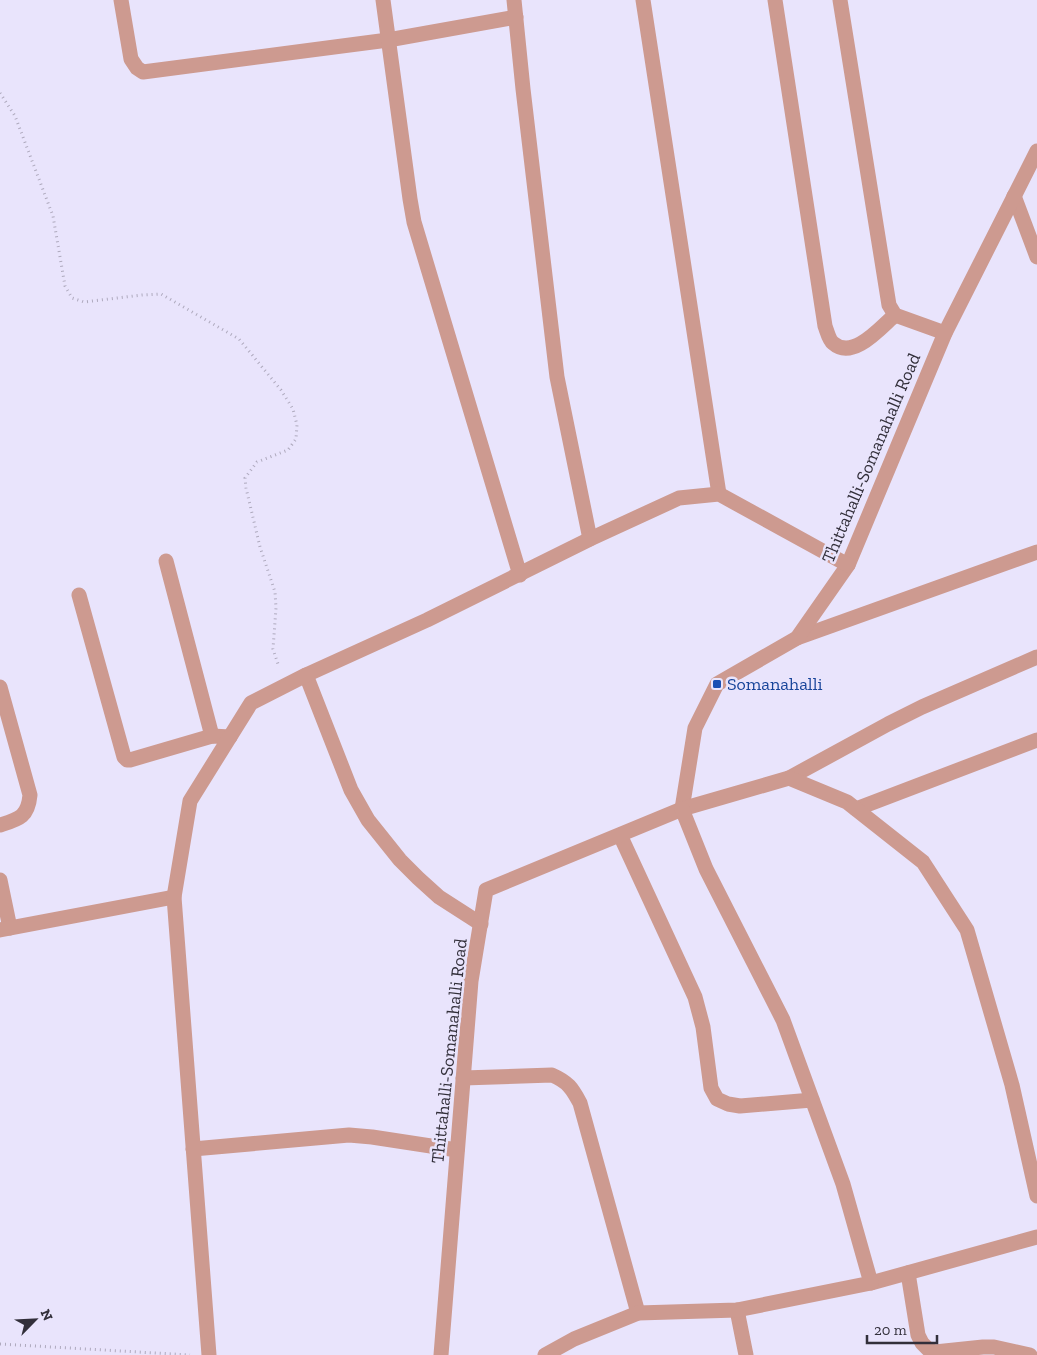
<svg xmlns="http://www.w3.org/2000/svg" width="1037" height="1355" font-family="'Zilla Slab',serif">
<rect width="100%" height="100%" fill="#e9e4fc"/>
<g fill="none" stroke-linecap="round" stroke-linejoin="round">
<g stroke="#aea9bd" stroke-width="3" stroke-dasharray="1 4" stroke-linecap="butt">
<polyline points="0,93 15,116 53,216 65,286 72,298 84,302 142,295 161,294 239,339 281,390 293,409 297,425 296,439 288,450 257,462 245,478 246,488 260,547 275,592 276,608 273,649 279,667"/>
<polyline points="0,1344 190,1355"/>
</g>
<g stroke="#cd9a90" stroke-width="15">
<polyline points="121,0 131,59 137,68 143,72 388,40 516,17"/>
<polyline points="383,0 410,199 414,222 520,575"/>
<polyline points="514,0 523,89 557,377 590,539"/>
<polyline points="643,0 719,494"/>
<path d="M775,0L825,326C827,331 829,340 833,343C853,361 881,327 895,315"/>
<polyline points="840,0 889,305 895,315 945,333"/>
<polyline points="1014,196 1037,257"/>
<polyline points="166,561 212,736"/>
<polyline points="79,595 124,757 127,760 130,760 212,736 230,737"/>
<polyline points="797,638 1037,552"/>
<polyline points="306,675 351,790 368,820 400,860 418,878 439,897 481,924"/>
<path d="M0,687L30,795C28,817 19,819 0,825"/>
<polyline points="789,778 888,724 922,707 1037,657"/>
<polyline points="682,809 695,728 717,684 797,638 848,565 945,333 1037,151"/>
<polyline points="856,809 1037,740"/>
<polyline points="620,835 695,997 703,1027 711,1088 717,1099 728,1104 740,1106 812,1100"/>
<polyline points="0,880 10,928"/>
<polyline points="0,930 174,897"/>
<path d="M463,1078L552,1075C568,1082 572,1088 580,1103L638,1313"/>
<polyline points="193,1149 349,1135 372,1137 457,1150"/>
<polyline points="908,1273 918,1335 922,1343 929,1350 935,1352 983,1347 994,1347 1030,1355"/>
<polyline points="871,1283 1037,1237"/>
<polyline points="737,1310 746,1355"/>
<polyline points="209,1355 174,897 190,801 251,703 306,675 427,620 590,539 679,498 719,494 848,565"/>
<polyline points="441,1355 471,981 486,890 682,809 789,778 847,802 923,862 967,930 1012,1085 1037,1196"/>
<polyline points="545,1355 574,1339 638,1313 737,1310 871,1283 843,1184 783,1020 706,869 682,809"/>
</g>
</g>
<rect fill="#1a4fb4" stroke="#e9e4fc" stroke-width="2" x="712" y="679" width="10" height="10" rx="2.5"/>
<g text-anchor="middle" stroke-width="5" stroke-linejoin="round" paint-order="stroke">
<g font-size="18" fill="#322f3a" stroke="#e9e4fc">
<text transform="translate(871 458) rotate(-67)" y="6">Thittahalli-Somanahalli Road</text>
<text transform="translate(449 1051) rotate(-84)" y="6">Thittahalli-Somanahalli Road</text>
</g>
<g font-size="18" fill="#164399" stroke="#e9e4fc" text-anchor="start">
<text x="727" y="690">Somanahalli</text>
</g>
</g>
<g transform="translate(35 1320) rotate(66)" stroke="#e9e4fc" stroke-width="4" paint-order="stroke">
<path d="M0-4L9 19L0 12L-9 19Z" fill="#322f3a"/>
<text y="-8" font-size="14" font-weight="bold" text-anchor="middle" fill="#322f3a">N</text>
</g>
<path d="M867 1335v8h70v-8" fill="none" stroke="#322f3a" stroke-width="2.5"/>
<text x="874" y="1335" font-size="15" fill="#322f3a" stroke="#e9e4fc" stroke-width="4" paint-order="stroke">20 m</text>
</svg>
